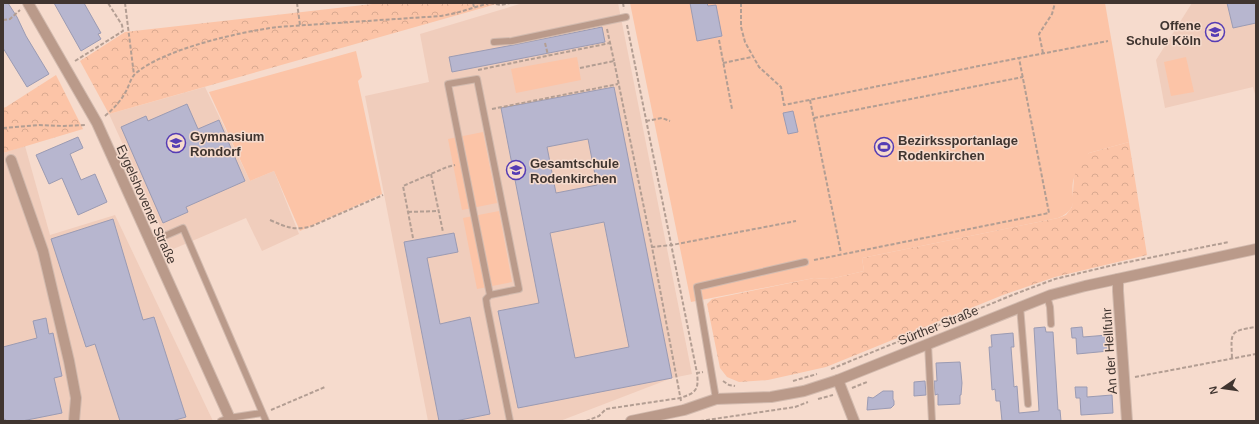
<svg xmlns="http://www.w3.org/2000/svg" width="1259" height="424" font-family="Arial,sans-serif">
<defs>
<pattern id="park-crowns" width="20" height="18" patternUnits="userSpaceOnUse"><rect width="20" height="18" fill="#fcc4a7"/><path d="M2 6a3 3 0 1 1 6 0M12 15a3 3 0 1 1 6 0" fill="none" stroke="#d9a990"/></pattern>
</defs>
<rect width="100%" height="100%" fill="#f6dbcd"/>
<g fill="#f0cdbc">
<polygon points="523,3 618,3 692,374 672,378 560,421 428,421 365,96 429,82 420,34"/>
<polygon points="1192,3 1256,3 1256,98 1253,87 1165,108 1156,60"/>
<polygon points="205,87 250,181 274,171 299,234 262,251 246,218 171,250 109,114"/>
<polygon points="25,146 50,235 115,215 213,421 3,421 3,153"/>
</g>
<g fill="#fcc4a7">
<path d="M630,3H1105L1129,142L1089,153C1084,161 1078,169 1074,178C1068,195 1083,207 1058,218L862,258L864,271L830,279L814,278L691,302Z"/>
<polygon points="356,51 362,77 358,81 382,194 300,231 274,171 250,181 209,92"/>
<polygon points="577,57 581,80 516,93 511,69"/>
<polygon points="1186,57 1194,92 1171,96 1164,62"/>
<polygon points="483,132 497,203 462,210 448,139"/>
<polygon points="499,211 512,282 477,289 463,218"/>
</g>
<g fill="url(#park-crowns)">
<polygon points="381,3 500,3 109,114 80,61 125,32"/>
<polygon points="56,75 83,129 3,153 3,108 6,107"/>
<polygon points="1129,142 1147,255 1055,277 1003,295 826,367 768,380 739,382 727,377 720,368 707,304 712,299 814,278 830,279 864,271 862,258 1058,218 1066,215 1072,207 1074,178 1078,163 1089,153"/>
</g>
<g fill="#b7b6cf" stroke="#9b9bb3" fill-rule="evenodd">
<polygon points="3,3 8,3 17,17 26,36 49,74 27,87 3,48"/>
<polygon points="54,3 84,3 101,33 98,34 101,39 81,51"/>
<polygon points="690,3 707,3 708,6 716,5 722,36 697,41"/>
<polygon points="1227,3 1256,3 1256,23 1233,28"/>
<polygon points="602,27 605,42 452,72 449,57 513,45"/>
<path d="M614,87L672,378L518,408L498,311L539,303L501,108ZM588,139L597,185L556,193L547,147ZM604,222L629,347L575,358L550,233Z"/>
<polygon points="187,104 198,129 219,120 245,181 186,207 188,212 163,223 121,127 146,116 148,121"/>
<polygon points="793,111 798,132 788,134 783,113"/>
<polygon points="78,137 83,148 70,154 81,180 95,174 107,202 78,215 62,178 49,184 36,155"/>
<polygon points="113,219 143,320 154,317 186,417 172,421 120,421 95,344 86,347 51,239"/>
<polygon points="454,233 458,252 427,258 440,324 470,317 490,414 455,421 439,421 404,242"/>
<polygon points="46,318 49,334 53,333 62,376 54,378 62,413 22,421 6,421 5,419 3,420 3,347 37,338 33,321"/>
<polygon points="1045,327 1046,332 1053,332 1058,410 1060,410 1061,421 1002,421 1000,401 996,401 995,389 992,390 989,347 992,347 991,335 1013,333 1014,347 1011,347 1014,387 1017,386 1019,413 1039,411 1034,328"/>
<polygon points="1082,327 1083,337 1108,335 1109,351 1077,354 1076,338 1072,338 1071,328"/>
<polygon points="960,362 962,383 961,395 960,395 960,404 938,405 938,394 935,395 934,381 937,381 936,363"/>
<polygon points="925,381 926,395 914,396 914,382"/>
<polygon points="1075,387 1087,387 1087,397 1112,395 1113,413 1081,415 1080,398 1076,398"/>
<polygon points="883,391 893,391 893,399 894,401 894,405 891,408 867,410 868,397 873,398"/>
</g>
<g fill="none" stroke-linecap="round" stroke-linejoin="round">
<defs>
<g id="service">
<polyline points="494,42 512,41 626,17"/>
<polyline points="151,242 183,228 266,421"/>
<polyline points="490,295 448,84 477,79 519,289 490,295 486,299 487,306 510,421"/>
<polyline points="1047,296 1050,307 1051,324"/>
<polyline points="1020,306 1028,404"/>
<polyline points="928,344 932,421"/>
<polyline points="716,399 697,287 805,262"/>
<polyline points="221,421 229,418 262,413"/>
</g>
<g id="minor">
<polyline points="28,3 97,123 231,421"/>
<polyline points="11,160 43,251 69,361 76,398 74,421"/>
<polyline points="1118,279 1118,291 1127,421"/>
<polyline points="838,380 854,421"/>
</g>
<polyline id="tertiary" points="631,421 684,410 716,399 771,397 804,391 838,380 1051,295 1085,286 1256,249"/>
</defs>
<use href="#service" stroke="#d2baae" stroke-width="8"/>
<use href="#minor" stroke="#d2baae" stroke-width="12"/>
<use href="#tertiary" stroke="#d2baae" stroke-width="12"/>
<g stroke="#b39e93" stroke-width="2" stroke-dasharray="4 2" stroke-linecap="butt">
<polyline points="125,3 134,75"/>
<polyline points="297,3 300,25"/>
<polyline points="473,3 474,7"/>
<polyline points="490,3 501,5 510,3"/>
<polyline points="623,3 624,9"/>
<polyline points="741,3 741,27 745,42 759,67 781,87 784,105 1019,58"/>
<polyline points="3,20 10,19 20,10"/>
<polyline points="627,25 697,373 703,372"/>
<polyline points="607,29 614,61"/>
<polyline points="719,40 732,109"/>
<polyline points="545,43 548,55"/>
<polyline points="1043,53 1039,34 1052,14 1055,3"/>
<polyline points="75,61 123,31 122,25 108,3"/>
<polyline points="723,63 752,57"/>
<polyline points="580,68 614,61 652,247"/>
<polyline points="478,70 610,43"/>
<polyline points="810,100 841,253"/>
<polyline points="492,109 618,84"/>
<path d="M105,116C113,109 120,102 125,93C129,87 130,79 135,74C163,49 240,32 277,27L441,16L456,13L489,3"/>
<polyline points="814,118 1023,77"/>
<polyline points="646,121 662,118 670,121"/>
<polyline points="3,128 39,125 64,126 85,125"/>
<polyline points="431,174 443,232"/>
<polyline points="408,212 439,211"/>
<path d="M270,220C286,227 294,231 312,226L383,195"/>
<polyline points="413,238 403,186 447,167 455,165"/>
<polyline points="814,260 1049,213 1019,58 1108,41"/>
<path d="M1232,358C1231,332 1229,331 1256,327"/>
<polyline points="831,369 1015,294 1055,279 1118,264 1229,242"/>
<polyline points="1135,377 1256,354"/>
<polyline points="723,381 729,385 735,386"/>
<polyline points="793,381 817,374"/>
<polyline points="852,388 867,382"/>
<polyline points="818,399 833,395"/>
<polyline points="681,401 652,247 672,245 796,221"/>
<polyline points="271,410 325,387"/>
<path d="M586,421L599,416L606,409L680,398C696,393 699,390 697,373"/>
<polyline points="700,421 795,407 808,402"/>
</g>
<use href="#service" stroke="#ba9a8a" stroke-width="6"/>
<use href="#minor" stroke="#ba9a8a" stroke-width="10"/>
<use href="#tertiary" stroke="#ba9a8a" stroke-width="10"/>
</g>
<defs>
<symbol id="school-ring" viewBox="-11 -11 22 22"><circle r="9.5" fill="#f6dbcd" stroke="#553cb4" stroke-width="1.5"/><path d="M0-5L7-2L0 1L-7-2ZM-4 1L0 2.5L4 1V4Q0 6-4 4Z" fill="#553cb4"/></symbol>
<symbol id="stadium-ring" viewBox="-11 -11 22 22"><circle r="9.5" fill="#f6dbcd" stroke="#553cb4" stroke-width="1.5"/><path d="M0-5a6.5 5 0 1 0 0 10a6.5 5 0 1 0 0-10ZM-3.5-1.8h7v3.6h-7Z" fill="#553cb4"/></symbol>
</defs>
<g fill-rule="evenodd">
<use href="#school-ring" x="1204" y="21" width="22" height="22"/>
<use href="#school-ring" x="165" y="132" width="22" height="22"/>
<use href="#stadium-ring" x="873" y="136" width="22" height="22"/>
<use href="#school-ring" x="505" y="159" width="22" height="22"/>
</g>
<g text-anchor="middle" stroke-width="3" stroke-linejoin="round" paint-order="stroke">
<g font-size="13" font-weight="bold" fill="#403530" stroke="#f6dbcd" text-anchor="start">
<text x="1201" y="30" text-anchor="end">Offene<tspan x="1201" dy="15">Schule Köln</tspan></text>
<text x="190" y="141">Gymnasium<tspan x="190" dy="15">Rondorf</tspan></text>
<text x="898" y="145">Bezirkssportanlage<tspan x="898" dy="15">Rodenkirchen</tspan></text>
<text x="530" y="168">Gesamtschule<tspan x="530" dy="15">Rodenkirchen</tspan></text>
</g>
<g font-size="13" fill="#403530" stroke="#f6dbcd">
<text transform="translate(147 204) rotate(66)" y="5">Eygelshovener Straße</text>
<text transform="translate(938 325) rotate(-22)" y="5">Sürther Straße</text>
<text transform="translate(1109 351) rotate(-94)" y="5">An der Hellfuhr</text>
</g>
</g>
<rect width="1259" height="424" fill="none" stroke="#403530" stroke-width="8"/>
<g transform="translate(1223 388) rotate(257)" stroke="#f6dbcd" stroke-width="3" paint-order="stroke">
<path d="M0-3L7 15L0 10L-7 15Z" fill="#403530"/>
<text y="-6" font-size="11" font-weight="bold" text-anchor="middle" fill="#403530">N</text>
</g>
</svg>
